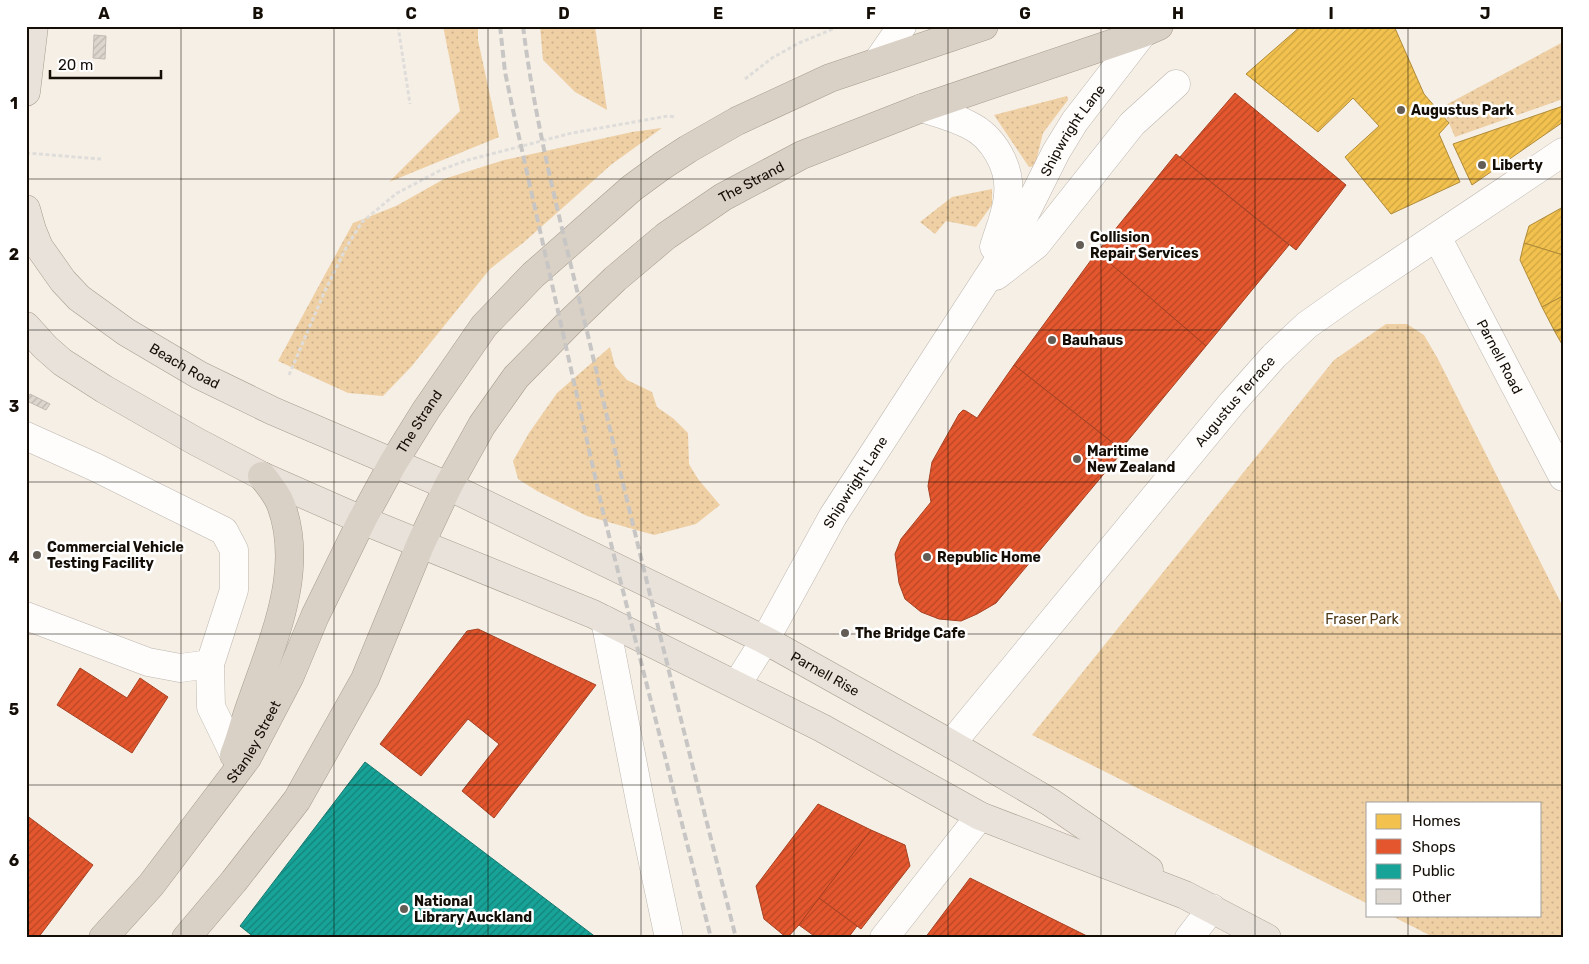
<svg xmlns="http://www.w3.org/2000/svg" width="1589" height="964" font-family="Rubik,sans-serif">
<defs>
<pattern id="grass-dots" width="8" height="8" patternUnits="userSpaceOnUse" patternTransform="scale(1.25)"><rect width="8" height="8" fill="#efd0a5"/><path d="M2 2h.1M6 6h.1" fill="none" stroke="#ccb18d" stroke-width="1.8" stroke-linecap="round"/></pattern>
<pattern id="homes-hatch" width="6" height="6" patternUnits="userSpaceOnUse" patternTransform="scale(1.25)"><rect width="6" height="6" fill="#f2c14e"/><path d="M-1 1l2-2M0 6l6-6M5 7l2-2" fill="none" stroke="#cfa543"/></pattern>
<pattern id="shops-hatch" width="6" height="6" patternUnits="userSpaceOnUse" patternTransform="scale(1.25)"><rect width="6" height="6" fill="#e4572e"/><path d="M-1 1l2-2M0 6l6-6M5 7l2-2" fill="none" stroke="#b84625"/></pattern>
<pattern id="public-hatch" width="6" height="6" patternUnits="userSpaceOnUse" patternTransform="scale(1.25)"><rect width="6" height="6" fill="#17a398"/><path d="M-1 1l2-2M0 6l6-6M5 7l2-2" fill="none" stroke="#14837a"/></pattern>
<pattern id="building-hatch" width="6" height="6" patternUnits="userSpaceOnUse" patternTransform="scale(1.25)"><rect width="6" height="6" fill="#dcd6ce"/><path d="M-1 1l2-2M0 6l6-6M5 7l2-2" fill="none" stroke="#bcb6af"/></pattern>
</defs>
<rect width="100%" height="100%" fill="#f6efe6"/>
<g fill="url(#grass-dots)">
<polygon points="443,26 478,26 478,40 499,137 389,182 460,111"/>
<polygon points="540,26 595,26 607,110 575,92 543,60"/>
<polygon points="1563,42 1563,99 1455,137 1442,107"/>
<polygon points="1067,96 1068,100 1043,133 1035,166 1029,167 994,115"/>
<polygon points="662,128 612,164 523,243 490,269 411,367 383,396 348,393 278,361 353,223 396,206 444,179 504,160 632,132"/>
<polygon points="992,189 992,205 976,227 946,221 935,234 920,222 952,197"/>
<polygon points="1386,324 1407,324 1424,335 1438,359 1563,607 1563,938 1435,938 1390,915 1540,915 1540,803 1368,803 1368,904 1032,735 1334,360"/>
<polygon points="610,347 615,366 627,380 652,392 657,407 674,419 688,433 689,464 698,479 720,505 696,524 654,535 587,516 537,491 518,479 513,461 529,433 557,393"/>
</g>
<g fill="url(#homes-hatch)" stroke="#af8b39">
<polygon points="1301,26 1394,26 1424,94 1449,123 1439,134 1460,182 1391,214 1345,157 1379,126 1353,98 1318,132 1246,74"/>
<polygon points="1563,106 1563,122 1472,185 1453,144"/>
<polygon points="1563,207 1563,255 1524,243 1529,226"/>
<polygon points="1524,243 1563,255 1563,296 1542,307 1520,260"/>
<polygon points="1563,296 1563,327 1555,332 1542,307"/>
<polygon points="1563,327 1563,346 1555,332"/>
</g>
<g fill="url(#shops-hatch)" stroke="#a64122">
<polygon points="1235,93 1346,185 1296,250 1180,157"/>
<polygon points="1176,154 1289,245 1206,346 1097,252"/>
<polygon points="1097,252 1206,346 1121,449 1014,365"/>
<polygon points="1014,365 1123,451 996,603 977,614 961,621 939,619 921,612 905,599 899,583 895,554 901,539 931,502 928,486 932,462 959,414 963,410 966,411 977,418"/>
<polygon points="478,629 596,685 494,818 462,791 499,744 468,719 421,776 380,744 467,631"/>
<polygon points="80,668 127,698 140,678 168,697 132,753 57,705"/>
<polygon points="818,804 871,830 799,925 787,938 764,919 756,886"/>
<polygon points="26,815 93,865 38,938 26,938"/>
<polygon points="871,830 905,845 910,866 861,929 819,898"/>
<polygon points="970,878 1091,938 925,938"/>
<polygon points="819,898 857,926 848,938 817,938 799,925"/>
</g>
<polygon fill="url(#public-hatch)" stroke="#16766c" points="365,762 597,938 255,938 240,926"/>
<g fill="url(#building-hatch)" stroke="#c0bab2">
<polygon points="94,35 106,36 105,59 93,58"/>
<polygon points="30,394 50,404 46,410 27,401"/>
</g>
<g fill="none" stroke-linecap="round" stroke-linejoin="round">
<defs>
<g id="minor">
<polyline points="877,62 902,26"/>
<path d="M922,108C938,113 954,117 969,125C994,137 1011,168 1008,195C1007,212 999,230 994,247"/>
<path id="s1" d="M1437,237L1563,477"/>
<polyline points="996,276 1036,245 1132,124 1176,84"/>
<polyline points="26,436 95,467 224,531 234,550 234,590 210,664 211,707 234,754"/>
<polyline points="26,616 148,662 180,668 210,664"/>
<polyline points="605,620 641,806 669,938"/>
<path id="s2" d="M737,684L765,640L833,516L1012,240L1056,152L1075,121L1143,33"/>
<path id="s3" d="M951,744L1232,403L1274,356L1307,325L1348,296L1563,152"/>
<polyline points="884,938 980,816"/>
<polyline points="1189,938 1212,908"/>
</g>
<g id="major">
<polyline points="26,92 34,26"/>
<path id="s4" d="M26,209L32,230L39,247L63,281L79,298L126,332L199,375L273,411L448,486L765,640L951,744L1050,802L1149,870"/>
<polyline points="26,326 45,347 62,362 104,389 197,442 262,476 362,520 593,614 822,728 980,816 1185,895 1267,938"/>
</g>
<g id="highway">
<path d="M234,755C241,738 245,719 252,701C273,640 305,570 281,505C277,494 269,485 262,476"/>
<path id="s5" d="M103,938L151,885L247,758L290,676L315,616L362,520L393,463L426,410L484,326L533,275L632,188L662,166L688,149L737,121L830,78L984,26"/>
<path id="s6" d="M186,938L234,881L297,800L365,679L421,543L448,486L482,425L516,377L568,324L615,279L666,236L723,197L802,155L922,108L1143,33L1159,26"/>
</g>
</defs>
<use href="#minor" stroke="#bcb6ae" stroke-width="29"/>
<use href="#major" stroke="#a79c8c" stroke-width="29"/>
<use href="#highway" stroke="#a79c8c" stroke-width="29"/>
<g stroke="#dfddda" stroke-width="3" stroke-dasharray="4 2.5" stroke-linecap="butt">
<polyline points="398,26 410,104"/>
<polyline points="745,79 772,58 799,43 840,26"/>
<polyline points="26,153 101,159"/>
<polyline points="289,375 324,293 347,246 362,222 397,193 443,169 468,160 572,133 668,116 676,117"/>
</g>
<use href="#minor" stroke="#fefdfb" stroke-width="28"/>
<use href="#major" stroke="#e8e2db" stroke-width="28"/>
<use href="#highway" stroke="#d9d1c6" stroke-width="28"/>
<g stroke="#c8c6c4" stroke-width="4" stroke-dasharray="8 4" stroke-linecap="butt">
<polyline points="500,26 505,72 513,110 603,512 711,938"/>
<path d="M523,26C536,133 565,239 590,344C636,542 686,740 736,938"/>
</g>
</g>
<path fill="none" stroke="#140e07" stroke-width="1" stroke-opacity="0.55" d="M181,26V938M334,26V938M488,26V938M641,26V938M794,26V938M948,26V938M1101,26V938M1255,26V938M1408,26V803M26,179H1563M26,330H1563M26,482H1563M26,634H1563M26,785H1563M1408,915V938"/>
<g fill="#635d55" stroke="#fff" stroke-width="2">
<circle cx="1401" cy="110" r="5"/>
<circle cx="1482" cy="165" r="5"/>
<circle cx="1080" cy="245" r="5"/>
<circle cx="1052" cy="340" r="5"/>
<circle cx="1077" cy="459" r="5"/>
<circle cx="37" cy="555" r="5"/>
<circle cx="927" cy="557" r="5"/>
<circle cx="845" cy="633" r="5"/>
<circle cx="404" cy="909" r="5"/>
</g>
<g text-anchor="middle" stroke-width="5" stroke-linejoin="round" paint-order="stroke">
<g font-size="14" font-weight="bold" fill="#140e07" stroke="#fff" text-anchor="start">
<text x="1411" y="115">Augustus Park</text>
<text x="1492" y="170">Liberty</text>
<text x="1090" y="242">Collision<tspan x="1090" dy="16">Repair Services</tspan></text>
<text x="1062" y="345">Bauhaus</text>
<text x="1087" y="456">Maritime<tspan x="1087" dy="16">New Zealand</tspan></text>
<text x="47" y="552">Commercial Vehicle<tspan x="47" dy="16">Testing Facility</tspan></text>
<text x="937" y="562">Republic Home</text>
<text x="855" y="638">The Bridge Cafe</text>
<text x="414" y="906">National<tspan x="414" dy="16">Library Auckland</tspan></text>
</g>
<g font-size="14" fill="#140e07" stroke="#fff">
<text dy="5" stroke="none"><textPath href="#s2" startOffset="648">Shipwright Lane</textPath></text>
<text dy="5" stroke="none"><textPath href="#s6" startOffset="962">The Strand</textPath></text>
<text dy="5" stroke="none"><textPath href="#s1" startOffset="135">Parnell Road</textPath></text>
<text dy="5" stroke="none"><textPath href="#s4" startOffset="231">Beach Road</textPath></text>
<text dy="5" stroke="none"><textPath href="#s3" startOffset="445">Augustus Terrace</textPath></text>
<text dy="5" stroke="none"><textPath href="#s5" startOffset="609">The Strand</textPath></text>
<text dy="5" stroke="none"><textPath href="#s2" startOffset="234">Shipwright Lane</textPath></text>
<text dy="5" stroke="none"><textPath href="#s4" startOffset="942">Parnell Rise</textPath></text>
<text dy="5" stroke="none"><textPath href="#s5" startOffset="248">Stanley Street</textPath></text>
</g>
<g font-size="14" fill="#4c3615" stroke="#fff">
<text x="1362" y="624">Fraser Park</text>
</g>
</g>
<rect width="1589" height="964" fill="none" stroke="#ffffff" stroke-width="55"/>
<rect x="1366" y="802" width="175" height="115" fill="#ffffff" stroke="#a19f9c"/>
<rect x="1376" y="814" width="25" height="15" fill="#f2c14e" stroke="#a19f9c"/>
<text x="1412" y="826" font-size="15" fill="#140e07">Homes</text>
<rect x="1376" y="839" width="25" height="15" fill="#e4572e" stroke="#a19f9c"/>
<text x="1412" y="852" font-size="15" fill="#140e07">Shops</text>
<rect x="1376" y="864" width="25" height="15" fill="#17a398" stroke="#a19f9c"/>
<text x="1412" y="876" font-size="15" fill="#140e07">Public</text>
<rect x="1376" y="889" width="25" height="15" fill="#dcd6ce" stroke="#a19f9c"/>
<text x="1412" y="902" font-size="15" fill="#140e07">Other</text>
<path d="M50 70v8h111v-8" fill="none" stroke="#140e07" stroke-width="2.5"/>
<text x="58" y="70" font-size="15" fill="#140e07" stroke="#ffffff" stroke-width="4" paint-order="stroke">20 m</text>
<rect x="28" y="28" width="1534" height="908" fill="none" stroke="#140e07" stroke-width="2"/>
<g font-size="16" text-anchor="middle" font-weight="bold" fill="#140e07">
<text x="104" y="19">A</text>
<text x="258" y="19">B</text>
<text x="411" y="19">C</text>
<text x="564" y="19">D</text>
<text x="718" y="19">E</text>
<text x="871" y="19">F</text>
<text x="1025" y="19">G</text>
<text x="1178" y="19">H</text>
<text x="1331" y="19">I</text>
<text x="1485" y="19">J</text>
<text x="14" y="109">1</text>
<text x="14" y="260">2</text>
<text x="14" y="412">3</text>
<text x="14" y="563">4</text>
<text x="14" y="715">5</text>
<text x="14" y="866">6</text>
</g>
</svg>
